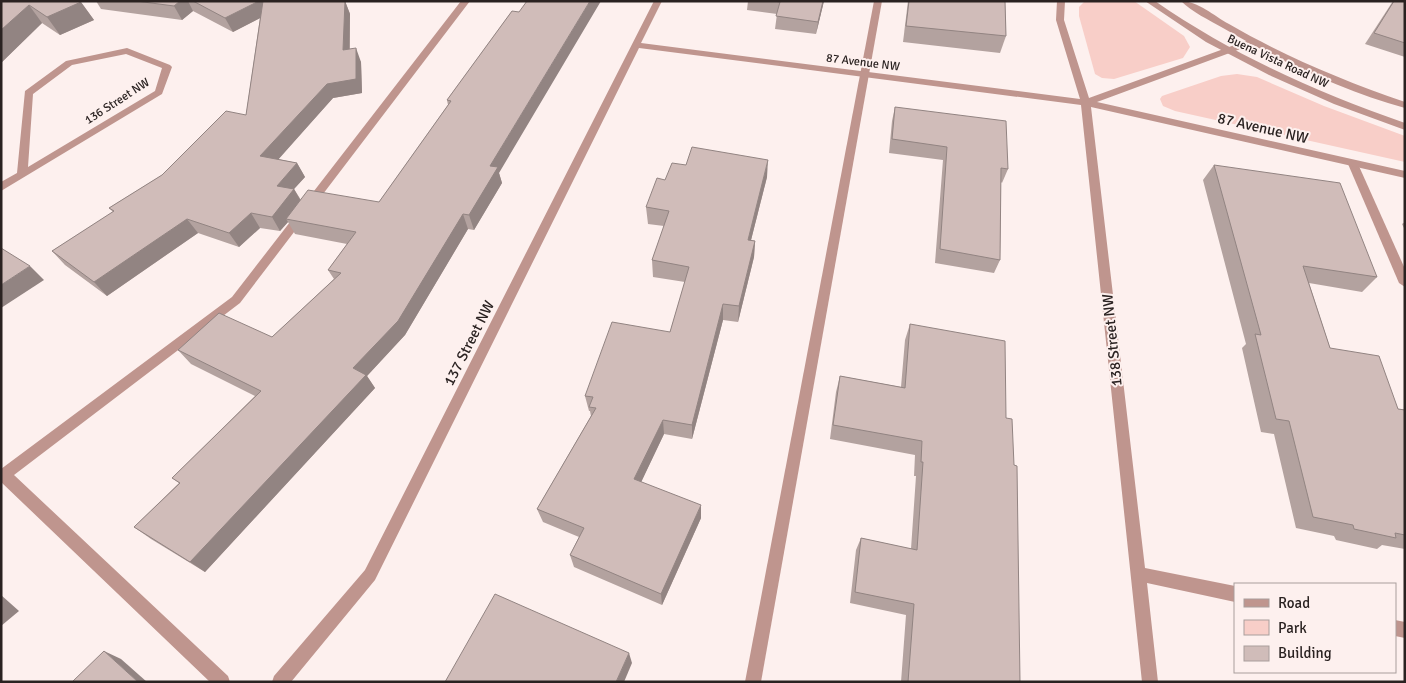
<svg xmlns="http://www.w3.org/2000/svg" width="1406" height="683" font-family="Signika,sans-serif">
<rect width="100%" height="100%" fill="#fdf0ee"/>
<g fill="#f8cec8">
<polygon points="1085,1 1134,1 1184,36 1190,47 1183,58 1114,79 1102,78 1095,74 1079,16 1079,7"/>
<polygon points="1237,74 1257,77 1324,106 1405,136 1405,162 1175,111 1163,106 1160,99 1162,96 1221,76"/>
</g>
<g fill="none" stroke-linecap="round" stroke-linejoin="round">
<g fill="#bf958e" fill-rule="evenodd">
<polygon points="461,1 470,1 240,303 14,475 228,676 230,682 210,682 1,482 1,469 232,297"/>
<polygon points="874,1 882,1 761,682 745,682"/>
<polygon points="1353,161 1358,164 1405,269 1405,287 1399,283 1348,164"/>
</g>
<g fill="#bf958e" fill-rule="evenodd">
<polygon points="654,1 662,1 641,43 1080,99 1056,20 1057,1 1065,1 1064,20 1089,98 1251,39 1254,40 1254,44 1097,102 1405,171 1405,178 1091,107 1145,568 1235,586 1235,602 1147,583 1158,682 1142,682 1081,105 639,48 375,580 291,682 272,682 274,676 365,570"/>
<path d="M127,48L170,65L172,67L162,94L1,191V182L17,173L25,91L66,61ZM126,54L162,68L155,91L28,167L33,94L72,65Z"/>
<polygon points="1395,620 1405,622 1405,638 1395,636"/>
</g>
<g fill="#bf958e" fill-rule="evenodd">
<path d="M1145,1H1155C1233,55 1316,92 1405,123V130L1334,104L1269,75L1206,42Z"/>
<path d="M1181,1C1198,1 1214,16 1229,24C1284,56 1344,81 1405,102V108C1343,91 1278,60 1223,28C1209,20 1192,12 1181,1Z"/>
</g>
</g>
<g fill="#b3a29f">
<polygon points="1,1 80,1 94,20 60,35 42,23 1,63"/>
<polygon points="96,1 345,1 350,14 350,49 361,62 362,93 333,98 278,159 297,163 305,177 294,189 301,200 379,202 448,105 447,100 512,11 499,173 502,183 474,230 468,229 405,335 367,376 375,388 205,572 151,539 134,527 179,483 172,478 255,396 191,364 178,350 272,337 334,279 328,270 347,244 295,234 288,222 280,231 260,228 239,247 198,233 107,296 65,265 52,251 113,212 109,208 162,175 246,115 260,18 233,32 193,11 182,20 101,9"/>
<polygon points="748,1 824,1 816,34 775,29 777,14 747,10"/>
<polygon points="908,1 1005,1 1006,36 1000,53 903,42"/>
<polygon points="1393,1 1405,1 1405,57 1365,44"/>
<polygon points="895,107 1008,169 1002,183 1001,182 1000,260 994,273 935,263 943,160 889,153 892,121"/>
<polygon points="1214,165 1377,277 1362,292 1309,283 1330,348 1398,409 1405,410 1405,549 1382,545 1377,549 1336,540 1334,536 1296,528 1274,434 1261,432 1242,348 1246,344 1203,180"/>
<polygon points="767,177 751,240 755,241 754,257 738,322 723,320 692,439 664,434 641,482 701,518 662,605 574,567 570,555 579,537 543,522 537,509 591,416 590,411 589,411 585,396 670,332 685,282 653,277 652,260 664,226 648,224 646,207 665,180"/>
<polygon points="1405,222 1405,230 1402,224"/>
<polygon points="910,324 1006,418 1020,682 901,682 906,615 850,603 856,550 861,538 911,549 916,476 914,476 915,455 830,439 836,392 840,376 901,387 905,340"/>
</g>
<g fill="#928482">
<polygon points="180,1 188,1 193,11 182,20 174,6"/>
<polygon points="259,1 264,1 270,13 233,32 225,18"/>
<polygon points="345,1 350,14 349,64 343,50"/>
<polygon points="590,1 601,1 499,173 502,183 474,230 469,215 490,166"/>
<polygon points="823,1 824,1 816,34 818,22"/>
<polygon points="81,2 94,20 60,35 47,17"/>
<polygon points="29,5 42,23 1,63 1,30"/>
<polygon points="356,48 361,62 362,93 333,98 269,170 260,156 327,84"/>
<polygon points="768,160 767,177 747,256 748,240"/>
<polygon points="297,163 305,177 294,189 302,203 286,219 288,222 280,231 272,217 277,186"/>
<polygon points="251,213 260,228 239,247 229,233"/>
<polygon points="463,214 468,229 405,335 367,376 375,388 205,572 190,562"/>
<polygon points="187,219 198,233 107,296 94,282"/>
<polygon points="755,241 754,257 738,322 739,306"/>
<polygon points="30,266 44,280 1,308 1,285"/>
<polygon points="723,304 723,320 692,439 692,425"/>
<polygon points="663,420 664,434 636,493 634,479"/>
<polygon points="701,505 701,518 662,605 661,594"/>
<polygon points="1,595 19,611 1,626"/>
<polygon points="104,651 121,659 147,682 138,682"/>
<polygon points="629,653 632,663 624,682 616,682"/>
</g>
<g fill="#d0bcb9" stroke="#928482">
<polygon points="1,1 80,1 81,2 47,17 29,5 1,30"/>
<polygon points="136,1 180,1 174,6"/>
<polygon points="193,1 259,1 225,18"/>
<polygon points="263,1 345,1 343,50 356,48 356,79 327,84 260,156 297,163 277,186 294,189 272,217 251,213 229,233 187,219 94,282 52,251 114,211 109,208 162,175 226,111 246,115"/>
<polygon points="527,1 590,1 490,166 498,167 469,215 463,214 398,321 353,368 366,375 190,562 134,527 180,483 172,478 261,391 178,350 219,313 272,337 341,273 328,270 356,232 286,219 308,190 379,202 451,101 447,100 512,11 519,12"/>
<polygon points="773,1 823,1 818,22 776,16 780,2"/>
<polygon points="909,1 1005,1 1006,36 906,26"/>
<polygon points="1394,1 1405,1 1405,43 1374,33"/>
<polygon points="895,107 1006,121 1008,169 1001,168 1000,260 940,249 947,147 892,139"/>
<polygon points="692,147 768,160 748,240 755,241 739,306 723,304 692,425 663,420 634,479 701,505 661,594 570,555 584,528 537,509 596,408 589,407 593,397 585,396 612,322 670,332 689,267 652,260 669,211 646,207 657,178 665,180 672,163 686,165"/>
<polygon points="1214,165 1340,183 1377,277 1303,266 1330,348 1379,356 1398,409 1405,410 1405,535 1395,533 1396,538 1354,529 1353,525 1313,517 1289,421 1276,419 1255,334 1261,335"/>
<polygon points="1,248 30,266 1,285"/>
<polygon points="910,324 1005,341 1006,418 1012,419 1014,465 1017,466 1020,682 908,682 914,604 855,592 861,538 917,550 923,462 921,462 922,441 833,425 840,376 905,388"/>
<polygon points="495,594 629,653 616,682 445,682"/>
<polygon points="104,651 138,682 72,682"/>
</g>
<g text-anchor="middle" stroke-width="4" stroke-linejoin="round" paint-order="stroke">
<g font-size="12" fill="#2a2221" stroke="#fdf0ee">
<text transform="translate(1278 61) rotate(25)" y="4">Buena Vista Road NW</text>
<text transform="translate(863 62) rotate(7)" y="4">87 Avenue NW</text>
<text transform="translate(117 101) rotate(-33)" y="4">136 Street NW</text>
</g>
<g font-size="15" fill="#2a2221" stroke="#fdf0ee">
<text transform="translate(1263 128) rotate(13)" y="5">87 Avenue NW</text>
<text transform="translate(1112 340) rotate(-96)" y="5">138 Street NW</text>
<text transform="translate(469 343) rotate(-63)" y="5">137 Street NW</text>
</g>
</g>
<rect width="1406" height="683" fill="none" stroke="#2a2221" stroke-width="5"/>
<rect x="1234" y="583" width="162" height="90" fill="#fdf0ee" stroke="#a99e9c"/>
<rect x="1244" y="599" width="25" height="8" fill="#bf958e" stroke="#a99e9c"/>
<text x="1278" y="608" font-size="15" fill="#2a2221">Road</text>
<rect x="1244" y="620" width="25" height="15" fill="#f8cec8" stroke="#a99e9c"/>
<text x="1278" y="633" font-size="15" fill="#2a2221">Park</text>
<rect x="1244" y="646" width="25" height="15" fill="#d0bcb9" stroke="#a99e9c"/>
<text x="1278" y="658" font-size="15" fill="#2a2221">Building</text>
</svg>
